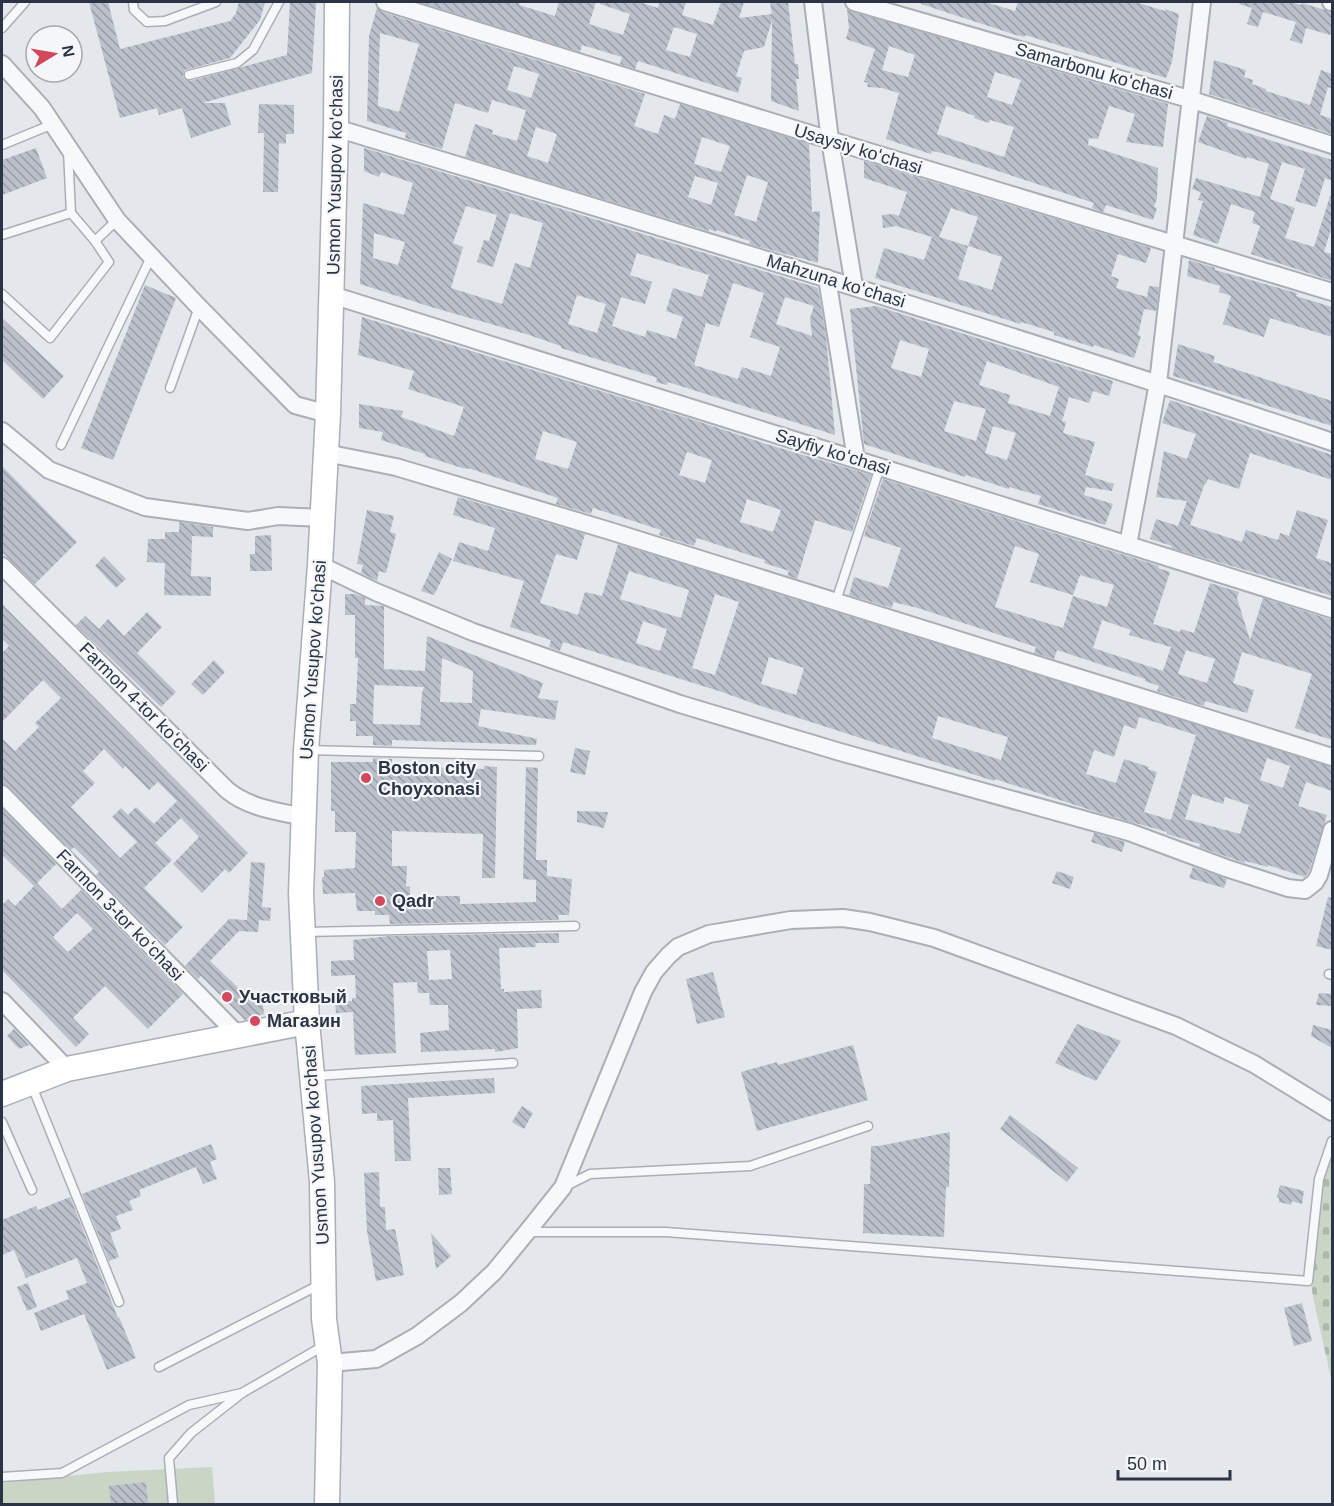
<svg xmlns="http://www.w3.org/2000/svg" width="1334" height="1506" font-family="Helvetica,sans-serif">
<defs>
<pattern id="cemetery-stones" width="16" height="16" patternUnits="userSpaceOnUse" patternTransform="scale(1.5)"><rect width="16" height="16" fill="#c9d6c5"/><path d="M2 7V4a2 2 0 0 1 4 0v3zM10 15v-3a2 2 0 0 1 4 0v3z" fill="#adb8ab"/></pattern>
<pattern id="building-back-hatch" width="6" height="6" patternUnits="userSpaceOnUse" patternTransform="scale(1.5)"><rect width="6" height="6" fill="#bbc0ca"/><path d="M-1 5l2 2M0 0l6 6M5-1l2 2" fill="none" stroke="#989da6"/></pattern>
</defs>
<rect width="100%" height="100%" fill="#e4e7ec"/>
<polygon fill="url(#cemetery-stones)" points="1328,1151 1332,1154 1332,1383 1313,1297 1308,1261"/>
<polygon fill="#c9d6c5" points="212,1467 215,1504 2,1504 2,1483 107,1472"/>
<g fill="url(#building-back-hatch)" fill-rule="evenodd">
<polygon points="89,2 108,2 120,49 230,21 236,13 239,2 265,2 260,20 230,58 185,70 183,77 190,81 287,55 290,2 316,2 312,73 202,103 225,103 231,125 191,138 182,108 159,115 157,108 120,118"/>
<path d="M419,2H520L519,5L555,16L559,2H596L589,24L623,35L630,14L600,4V2H639L658,8L659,2H686L682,15L713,25L721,2H744L739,18L772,14L770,2H788L795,64H798L799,79H796L799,111L771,101L772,20L764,47L744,51L736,76L742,78L738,93L638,61L635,69L620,64L622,57L582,45L580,52ZM674,27L697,34L690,57L666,50Z"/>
<polygon points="922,2 985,2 1015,11 1018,2 1135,2 1165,11 1165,9 1179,14 1172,62 1166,78 1025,35 1025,37 1016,35 921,4"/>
<polygon points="1240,2 1290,2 1301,5 1302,3 1332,12 1332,29 1330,35 1306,28 1302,44 1290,40 1296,22 1263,12 1258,27 1247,24 1252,8 1239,4"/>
<path d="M377,8L382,12L645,94L634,126L658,134L664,115L675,119L680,104L809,144L812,212L820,211L818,263L749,244L750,241L716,230V232L709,229V231L465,157L475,124L493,130L492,134L517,141L526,110L492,100L488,113L455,103L442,149L405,138L406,133L367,121L369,36ZM380,33L419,44L399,112L378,106ZM514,66L539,74L531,98L507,90ZM536,127L557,134L548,163L527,156ZM702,137L730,146L721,172L694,164ZM747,175L768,182L756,222L734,215ZM695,176L718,183L711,205L688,197Z"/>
<path d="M847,10L1168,104L1163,147L1126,142L1135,114L1109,106L1098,139L1089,138L1088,145L1158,168L1157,198L1154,207L1157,208L1153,220L1106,205L1103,212L1092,208L1094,203L1001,172L942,153L932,151L931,154L886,139L899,93L882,88L867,87L868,83L864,82L875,49L846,39L849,28ZM889,46L915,55L908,77L882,70ZM995,72L1021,80L1012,105L987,97ZM946,106L975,116L974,118L989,123L990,120L1014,127L1004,157L937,134Z"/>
<polygon points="1214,60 1246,70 1244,77 1253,80 1252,84 1266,89 1266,91 1310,105 1321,70 1332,74 1332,89 1328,87 1320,115 1332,119 1332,134 1209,94"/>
<polygon points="259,104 294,105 294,134 286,134 286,144 279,143 278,192 263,192 264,133 258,133"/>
<polygon points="1207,116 1228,123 1227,126 1254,135 1332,160 1332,181 1325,178 1316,207 1295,201 1305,169 1282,162 1270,199 1295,208 1285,238 1314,247 1330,196 1332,197 1332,226 1324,252 1332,254 1332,281 1251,254 1260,226 1252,223 1255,212 1231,204 1218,244 1193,235 1203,201 1198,200 1201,192 1192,189 1196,178 1260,197 1269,164 1247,157 1246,159 1198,142"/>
<polygon points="36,148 47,178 2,195 2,160"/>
<path d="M364,148L818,288L826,336L835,435L668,382L667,385L656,382L657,378L655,377L561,348V346L526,334L431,307L360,284L363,203L404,215L413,183L381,172L379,177L364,171ZM466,206L497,215L489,241L484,240L477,262L493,267L510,213L543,223L530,268L515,263L502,304L451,288L463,247L453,243ZM374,233L405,242L398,265L373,258ZM637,253L709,275L702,297L673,288L666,311L683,317L676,339L647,330L645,337L612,326L621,297L645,304L652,282L630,275ZM733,283L764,293L750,337L780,347L771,376L742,367L738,379L694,365L706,323L719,327ZM577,295L606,304L597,333L568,324ZM785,297L814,306L810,318L812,336L776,324Z"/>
<path d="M864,161L1151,248L1146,263L1118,254L1111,276L1119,279L1116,288L1147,297L1149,286L1159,287L1156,311L1144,309L1138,335L1141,336L1134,358L1094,345L1093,347L1054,335V332L1021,322L1020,324L875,278L884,248L924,260L932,237L896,226L883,228L882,215L893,214L899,216L907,192L864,178ZM951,208L978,217L968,246L939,237ZM968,246L1002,257L992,290L958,279Z"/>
<polygon points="1189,260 1215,268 1215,270 1297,293 1296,296 1332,307 1332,337 1270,318 1264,337 1223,324 1231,296 1219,292 1220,286 1187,276"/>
<polygon points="145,285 176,298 113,460 81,448"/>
<path d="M876,306L1113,381L1109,396L1093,391L1089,403L1069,397L1062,421L1066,422L1063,433L1095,442L1085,475L1114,484L1112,491L1086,487L1084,495L1113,504L1105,525L1038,504L1041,496L1009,487V489L966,475L965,477L864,444L850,309ZM900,340L929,349L921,377L891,368ZM987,361L1059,387L1050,416L1008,403L1010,395L979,385ZM954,401L986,409L976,441L944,431ZM993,426L1016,433L1007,460L985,453Z"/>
<path d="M362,317L697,421L766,444L871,475L852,532L815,520L797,579L787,575L789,571L764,563L765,560L697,538L694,546L659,535L661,530L593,508L591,514L556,504L558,498L471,469L462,468L425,456V454L381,440L383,432L359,428V404L403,411L401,417L454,436L464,407L408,389L414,371L358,355ZM543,431L577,442L568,469L535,459ZM687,452L712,460L705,483L679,475ZM747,499L781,510L773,532L740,522Z"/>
<polygon points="2,318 64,376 43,399 2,360"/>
<polygon points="1178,344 1215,356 1213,362 1332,401 1332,426 1173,376"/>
<polygon points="1170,400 1332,455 1332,480 1250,453 1239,489 1208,479 1206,484 1205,483 1190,525 1242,542 1246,530 1278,540 1280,533 1289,536 1297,510 1328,520 1316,558 1332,563 1332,596 1171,548 1172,546 1150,539 1156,519 1178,526 1187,501 1156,497 1164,451 1187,459 1196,434 1162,423"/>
<polygon points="2,466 77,542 35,584 2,552"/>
<path d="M883,479L1159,566L1158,568L1170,572L1153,624L1180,632L1181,629L1194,633L1210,583L1239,592L1237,598L1250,640L1263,598L1332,620V740L1295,728L1312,674L1242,652L1233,683L1254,690L1247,713L1205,701L1204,706L1157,691L1159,686L1145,681V679L1057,650L1054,659L1034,653L1036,647L918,608L893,602L892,608L849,595L854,577L888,588L901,548L864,536ZM1015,546L1039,554L1030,582L1073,595L1080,575L1114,585L1107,607L1073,596L1063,628L995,607ZM1102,620L1131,630L1129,635L1171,647L1163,671L1093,648ZM1186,650L1215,659L1207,683L1178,674Z"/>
<path d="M458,497L585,534L577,560L556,554L540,603L578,615L585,592L602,596L618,544L1332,767V791L1306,782L1298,806L1327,815L1309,871L1305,877L1268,865V867L1245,861V863L1199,847L1200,844L1167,834V832L1100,813L995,779L994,781L755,704L722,692L563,642L560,651L549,647L551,640L510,627L524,581L453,561L459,542L488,551L495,528L453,515ZM629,571L689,590L681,618L620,599ZM715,594L739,602L715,675L692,668ZM643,621L667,629L660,651L636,643ZM769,657L804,668L796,695L761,684ZM938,716L1008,737L1001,760L932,738ZM1139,717L1196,735L1171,820L1144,812L1157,772L1148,769L1149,767L1124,759L1116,783L1086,774L1094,750L1114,757L1124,725L1136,729ZM1267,758L1290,766L1283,788L1260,780ZM1192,794L1223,804L1225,797L1249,805L1240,834L1185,819Z"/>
<polygon points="367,510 394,516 390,532 396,534 386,573 379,571 377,581 361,573 363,565 357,564"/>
<polygon points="179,522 213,527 213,537 192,536 191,576 211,577 211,596 164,595 165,563 147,562 148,539 165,539 165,532 179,532"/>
<polygon points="271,535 272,571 250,571 250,554 255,554 255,536"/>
<polygon points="439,552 452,559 434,595 421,591"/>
<polygon points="104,556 126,579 116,588 95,566"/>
<path d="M345,594H355L365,598V605L384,606V669L425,671L427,636L543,683L538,698L558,701L555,720L481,709L478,726L537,739L536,745L392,740V746L373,745V736H356V721H350V704H356L358,658H355V615H345ZM442,658L473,671L472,703L440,702ZM374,685L424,687L422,693L420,725L373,724Z"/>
<path d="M2,604L248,853L229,873L225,869L202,893L173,864L199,837L181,818L155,843L172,860L144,888L183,927L165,945L96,875L99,872L74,847L71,850L9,787L2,784V738L15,751L39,727L35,723L61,698L43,680L2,722V653L9,646L2,639ZM104,749L123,769L125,766L149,790L158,782L177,801L154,824L136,807L128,815L121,808L112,817L137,842L120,858L71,807L95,783L83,771Z"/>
<polygon points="147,612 162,627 137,653 176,692 161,707 76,625 85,616 99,629 108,619 124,636"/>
<polygon points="214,660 225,672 203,695 191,684"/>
<polygon points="575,748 590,751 585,775 570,772"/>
<polygon points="373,758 392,759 392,766 484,769 484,766 497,767 495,878 482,878 483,834 392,831 392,866 407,866 406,886 410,887 410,896 460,896 460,904 536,902 536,880 523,879 526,767 538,768 536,860 547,860 547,876 572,879 569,915 558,915 559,920 390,924 389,915 375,915 375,911 357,911 355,893 323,894 322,877 324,877 324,870 355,868 356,832 335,832 335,811 331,811 331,762 373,762"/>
<path d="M2,808L56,864L37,883L62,909L81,890L183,994L148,1029L105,986L73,1018L89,1034L76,1047L2,970V905L8,899L15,906L34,886L2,855ZM77,913L93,929L68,952L53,937Z"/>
<polygon points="577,811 608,812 604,828 577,822"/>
<polygon points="1094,833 1125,842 1122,852 1091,842"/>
<polygon points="251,862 265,863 262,907 271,908 270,921 259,920 258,932 239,931 210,961 251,1000 261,990 264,1014 245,1020 201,976 198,979 185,966 229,919 247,920"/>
<polygon points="1193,867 1227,879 1224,888 1189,878"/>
<polygon points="1057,871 1074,877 1070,889 1052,883"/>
<polygon points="1328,897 1332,898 1332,950 1316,946"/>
<path d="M559,933V943H535L536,947L499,948L501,989H504V992L541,990L542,1008L517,1009L518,1048L495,1052V1049L421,1052L420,1033L449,1030L448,1005H430L429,993H418L417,982L393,983L396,1053L355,1055L353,1012L336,1013L335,1002L352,1001V998H356L355,975L331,976V961L354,960L353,940L390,936ZM450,950L452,979L429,980L427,951Z"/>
<polygon points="713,972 725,1017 697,1024 686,979"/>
<polygon points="1319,993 1332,994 1332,1006 1316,1005"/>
<polygon points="1077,1024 1121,1041 1096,1081 1055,1063"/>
<polygon points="1313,1025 1332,1030 1332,1048 1311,1036"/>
<polygon points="14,1029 29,1045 19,1049 7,1036"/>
<polygon points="853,1045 868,1100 757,1131 741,1072 777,1062 778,1065"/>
<polygon points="494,1078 495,1093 408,1098 411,1161 395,1161 393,1120 377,1121 377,1113 362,1114 361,1086"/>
<polygon points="522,1106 533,1113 524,1129 512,1122"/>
<polygon points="1010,1115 1078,1168 1067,1182 1000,1129"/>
<polygon points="950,1132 949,1187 946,1187 944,1237 863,1233 864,1184 870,1184 871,1146 879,1146"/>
<polygon points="211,1144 217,1159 210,1162 217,1179 203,1184 196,1167 139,1190 141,1196 129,1201 133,1210 116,1216 121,1229 110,1233 119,1257 109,1261 82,1194"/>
<polygon points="438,1168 450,1168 452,1194 439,1195"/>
<polygon points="379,1172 380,1207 385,1207 386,1230 395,1229 404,1275 376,1281 367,1231 364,1173"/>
<polygon points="1280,1185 1304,1191 1302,1204 1292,1201 1291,1205 1279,1202 1279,1198 1277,1197"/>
<polygon points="70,1197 118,1318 119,1317 136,1358 107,1370 84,1314 41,1331 34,1313 69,1299 66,1291 87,1283 77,1258 26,1278 14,1250 2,1255 2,1220 36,1206 38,1210"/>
<polygon points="431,1233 451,1256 436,1269"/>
<polygon points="28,1283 37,1307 27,1311 17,1287"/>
<polygon points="1302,1303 1312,1341 1294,1346 1284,1308"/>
<polygon points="146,1482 148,1504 111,1504 109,1486"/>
</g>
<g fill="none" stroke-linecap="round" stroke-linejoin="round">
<defs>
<g id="lane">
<polyline points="133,2 134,10 147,22 165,21 216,2"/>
<polyline points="2,28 25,2"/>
<polyline points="189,75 237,63 253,50 279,2"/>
<polyline points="2,145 53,124"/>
<polyline points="68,151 71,213"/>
<polyline points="2,235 71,213 95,241"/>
<polyline points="2,294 50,338 109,262 95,241 117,220"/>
<polyline points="170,388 199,307"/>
<polyline points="61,445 151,257"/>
<polyline points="836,601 880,467"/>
<polyline points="307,750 539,756"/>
<polyline points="306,932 575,926"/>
<polyline points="1329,974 1332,975"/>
<polyline points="315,1076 513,1063"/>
<polyline points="32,1086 119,1302"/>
<polyline points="2,1122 32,1190"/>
<polyline points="564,1187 590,1174 750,1166 868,1126"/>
<polyline points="528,1232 666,1232 1308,1281 1319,1179 1332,1141"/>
<polyline points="159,1367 321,1284"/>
<polyline points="2,1477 62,1473 189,1405 242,1393"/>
<polyline points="173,1504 169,1458 191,1433 242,1393 325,1345"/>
</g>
<g id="street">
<polyline points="385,2 830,140 1332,292"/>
<polyline points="813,2 830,140 854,286"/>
<polyline points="854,2 1189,99 1332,145"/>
<polyline points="1331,2 1332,2"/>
<polyline points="2,64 42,108 117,220 199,307 295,405 328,414"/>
<path d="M336,128C669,230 1003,330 1332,442"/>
<polyline points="827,278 856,459"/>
<polyline points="332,295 1332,609"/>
<polyline points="2,431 49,470 145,507 248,521 278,516 323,518"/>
<polyline points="326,453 396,467 610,531 1332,757"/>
<polyline points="1128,545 1158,383 1202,2"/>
<polyline points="320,565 376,592 473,632 680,704 840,752 1129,832 1226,868 1288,888 1305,890 1315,882 1319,875 1332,830"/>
<path d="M2,566L227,790C249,808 276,811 304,817"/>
<polyline points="2,794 239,1036"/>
<polyline points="2,1001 67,1069"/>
<polyline points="330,1363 376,1359 417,1336 461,1303 494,1272 527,1232 563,1187 643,992 654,972 668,956 678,947 709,934 791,920 843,918 870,922 934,938 1176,1026 1254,1064 1332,1112"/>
</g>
<g id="secondary">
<polyline points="2,1094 67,1069 307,1022"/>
<polyline points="327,1504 330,1363 324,1319 322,1182 307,1022 301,894 306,750 320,565 328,414 336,128 337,2"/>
</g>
</defs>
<use href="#lane" stroke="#a9aeb7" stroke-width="11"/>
<use href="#street" stroke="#a9aeb7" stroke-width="20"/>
<use href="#secondary" stroke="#a9aeb7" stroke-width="27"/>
<use href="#lane" stroke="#f7f8fa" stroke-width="8"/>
<use href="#street" stroke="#f7f8fa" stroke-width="16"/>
<use href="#secondary" stroke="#fff" stroke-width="24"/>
</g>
<g fill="#d1495b" stroke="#f4f6f9" stroke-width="2">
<circle cx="366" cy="778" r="6"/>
<circle cx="380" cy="901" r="6"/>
<circle cx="227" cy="997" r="6"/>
<circle cx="255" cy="1021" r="6"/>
</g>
<g text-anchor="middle" stroke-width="4.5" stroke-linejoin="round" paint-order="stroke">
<g font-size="18" fill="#2b3445" stroke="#f4f6f9">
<text transform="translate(1094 71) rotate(16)" y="6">Samarbonu koʻchasi</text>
<text transform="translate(858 149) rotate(17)" y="6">Usaysiy koʻchasi</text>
<text transform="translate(335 175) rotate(-89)" y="6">Usmon Yusupov ko'chasi</text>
<text transform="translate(836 281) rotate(17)" y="6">Mahzuna koʻchasi</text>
<text transform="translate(833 452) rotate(17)" y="6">Sayfiy koʻchasi</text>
<text transform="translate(313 660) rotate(-86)" y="6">Usmon Yusupov ko'chasi</text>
<text transform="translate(144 707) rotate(45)" y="6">Farmon 4-tor koʻchasi</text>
<text transform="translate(120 915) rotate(46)" y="6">Farmon 3-tor koʻchasi</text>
<text transform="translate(316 1145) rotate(-94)" y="6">Usmon Yusupov ko'chasi</text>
</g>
<g font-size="18" font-weight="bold" fill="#2b3445" stroke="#f4f6f9" text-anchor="start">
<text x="378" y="774">Boston city<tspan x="378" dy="21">Choyxonasi</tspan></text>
<text x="392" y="907">Qadr</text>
<text x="239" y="1003">Участковый</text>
<text x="267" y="1027">Магазин</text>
</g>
</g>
<rect width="1334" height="1506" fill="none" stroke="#2b3445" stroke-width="6"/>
<g transform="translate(54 54) rotate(79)"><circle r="28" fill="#f4f6f9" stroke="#a4a8b1" stroke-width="1.5"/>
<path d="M0-4.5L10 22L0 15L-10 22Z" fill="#d1495b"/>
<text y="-9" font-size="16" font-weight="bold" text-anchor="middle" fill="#2b3445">N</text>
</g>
<path d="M1118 1470v9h112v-9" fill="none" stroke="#2b3445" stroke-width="3"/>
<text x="1127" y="1470" font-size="18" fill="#2b3445" stroke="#f4f6f9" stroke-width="4.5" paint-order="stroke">50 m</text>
</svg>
